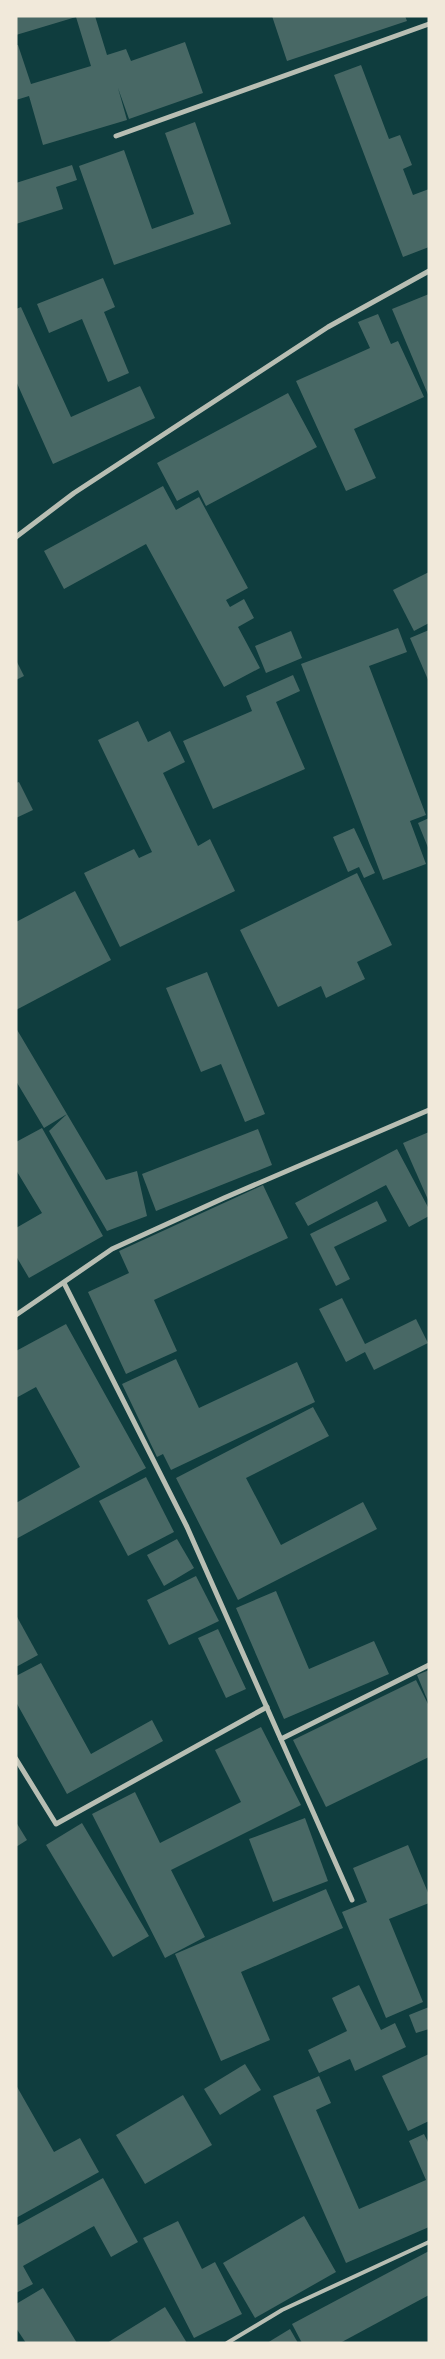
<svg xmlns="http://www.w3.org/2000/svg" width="445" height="2359" font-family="Quicksand,sans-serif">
<rect width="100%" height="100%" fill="#0f3d3e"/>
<g fill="#486865">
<polygon points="16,16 95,16 107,55 126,49 131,61 185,42 203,93 129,119 118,88 127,120 43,145 29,96 16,100 16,45 18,45 31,84 91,66 76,17 16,35"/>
<polygon points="272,16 405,16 407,21 287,61"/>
<polygon points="361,65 389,139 400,135 412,165 403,169 413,195 429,189 429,247 403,257 334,75"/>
<polygon points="195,122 231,224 114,265 79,166 124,150 152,229 194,214 165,133"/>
<polygon points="72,165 77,180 56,187 63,209 16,224 16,183"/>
<polygon points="103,278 115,307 104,312 129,373 108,382 82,319 49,333 37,304"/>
<polygon points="429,294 429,397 392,309"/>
<polygon points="21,307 71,417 140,386 155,418 53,464 16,381 16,309"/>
<polygon points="378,314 391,344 398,341 424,397 354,429 376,478 346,491 296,381 370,348 358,322"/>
<polygon points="288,393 317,447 206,506 198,490 177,501 157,463"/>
<polygon points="163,486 176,510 199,497 248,588 226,600 230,607 244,599 254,618 238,627 260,668 224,687 146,544 64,589 44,551"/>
<polygon points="429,572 429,623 414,631 393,590"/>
<polygon points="398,628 407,652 369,666 426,815 410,821 426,864 383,880 301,664"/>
<polygon points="429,630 429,682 410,638"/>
<polygon points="291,631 302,658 266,673 255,646"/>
<polygon points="16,660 24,676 16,680"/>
<polygon points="293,675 300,691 276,702 305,769 213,809 183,741 252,711 246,696"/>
<polygon points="138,721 148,742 170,731 185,762 163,773 198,846 210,839 235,891 120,947 84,873 134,849 139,858 152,852 98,740"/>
<polygon points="19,782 33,810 16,818 16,783"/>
<polygon points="429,818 429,850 418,823"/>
<polygon points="354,828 375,873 364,878 359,867 348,872 333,837"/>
<polygon points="357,873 392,945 357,962 365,979 326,998 321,986 278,1007 240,930"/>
<polygon points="75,891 111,960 16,1010 16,922"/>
<polygon points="207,972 265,1114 245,1122 221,1064 201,1072 166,988"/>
<polygon points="16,1028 106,1180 137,1171 147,1216 107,1231 49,1131 67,1114 44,1128 16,1081"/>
<polygon points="42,1128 103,1236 29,1278 16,1256 16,1228 42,1213 16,1170 16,1142"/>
<polygon points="258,1129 272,1165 156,1211 142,1174"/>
<polygon points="429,1132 429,1202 403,1143"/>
<polygon points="397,1149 429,1209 429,1216 409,1227 386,1185 308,1226 295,1203"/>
<polygon points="263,1185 288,1238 154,1300 177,1351 126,1374 88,1292 129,1273 119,1251"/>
<polygon points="377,1201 387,1221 334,1247 350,1279 336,1286 310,1234"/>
<polygon points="342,1298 365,1344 416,1319 428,1343 374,1370 365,1352 346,1362 319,1309"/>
<polygon points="66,1324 146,1468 16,1539 16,1503 80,1467 36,1387 16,1398 16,1351"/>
<polygon points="176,1359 199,1408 297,1362 315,1402 171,1470 163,1454 157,1457 122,1384"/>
<polygon points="313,1407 329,1436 246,1478 281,1545 363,1502 377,1529 238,1600 176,1478"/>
<polygon points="146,1477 174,1532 128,1556 99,1501"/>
<polygon points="177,1539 194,1568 164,1586 147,1555"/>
<polygon points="196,1576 219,1621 169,1645 147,1600"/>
<polygon points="276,1591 309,1669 374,1641 389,1674 284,1719 236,1608"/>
<polygon points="16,1615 38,1655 16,1667"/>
<polygon points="218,1629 246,1689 226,1698 198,1638"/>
<polygon points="41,1663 91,1754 152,1720 163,1741 67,1794 16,1702 16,1676"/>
<polygon points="429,1670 429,1704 417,1675"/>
<polygon points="416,1680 429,1706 429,1757 326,1807 293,1740"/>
<polygon points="261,1727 301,1805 171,1870 205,1937 165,1958 92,1814 135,1792 160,1843 241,1802 215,1750"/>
<polygon points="305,1818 328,1881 273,1902 249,1839"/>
<polygon points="16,1822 27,1840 16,1847"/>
<polygon points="82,1823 149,1936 113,1957 46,1845"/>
<polygon points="408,1845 429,1895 429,1903 389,1919 423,2002 386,2018 342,1912 367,1902 353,1868"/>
<polygon points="326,1889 343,1928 241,1972 270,2040 221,2061 175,1954"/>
<polygon points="359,1985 381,2030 395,2023 406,2047 355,2071 350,2059 319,2073 308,2050 347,2031 332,1998"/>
<polygon points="429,2007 429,2029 416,2033 409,2015"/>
<polygon points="429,2054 429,2121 408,2131 382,2076"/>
<polygon points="245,2064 261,2090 220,2115 204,2089"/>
<polygon points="319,2076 331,2103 316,2110 359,2209 426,2180 409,2141 424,2134 429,2144 429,2227 346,2263 273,2096"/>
<polygon points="16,2085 54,2152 80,2138 99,2172 16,2218"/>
<polygon points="183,2095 212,2145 145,2184 116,2135"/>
<polygon points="103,2178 138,2242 111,2257 94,2226 23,2266 33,2284 16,2293 16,2226"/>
<polygon points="304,2216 336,2272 255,2318 223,2263"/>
<polygon points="178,2221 202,2269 215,2262 242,2314 194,2338 143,2238"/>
<polygon points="429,2251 429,2295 340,2343 302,2343 292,2324"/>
<polygon points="43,2288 77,2343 26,2343 16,2328 16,2304"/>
<polygon points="165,2307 187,2343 107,2343"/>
<polygon points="290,2329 298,2343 267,2343"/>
</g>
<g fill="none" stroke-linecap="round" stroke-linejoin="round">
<polyline stroke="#b8beb3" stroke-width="4" points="227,2343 282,2310 429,2242"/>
<g stroke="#b8beb3" stroke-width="5">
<polyline points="116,136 429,24"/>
<polyline points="16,537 74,493 328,327 429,271"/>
<polyline points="64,1283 187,1527 352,1900"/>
<polyline points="16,1315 112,1249 224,1198 429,1110"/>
<polyline points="281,1739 429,1665"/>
<polyline points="16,1759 56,1824 267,1707"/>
</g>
</g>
<rect width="445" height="2359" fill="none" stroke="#f1e9da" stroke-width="35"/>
</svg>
